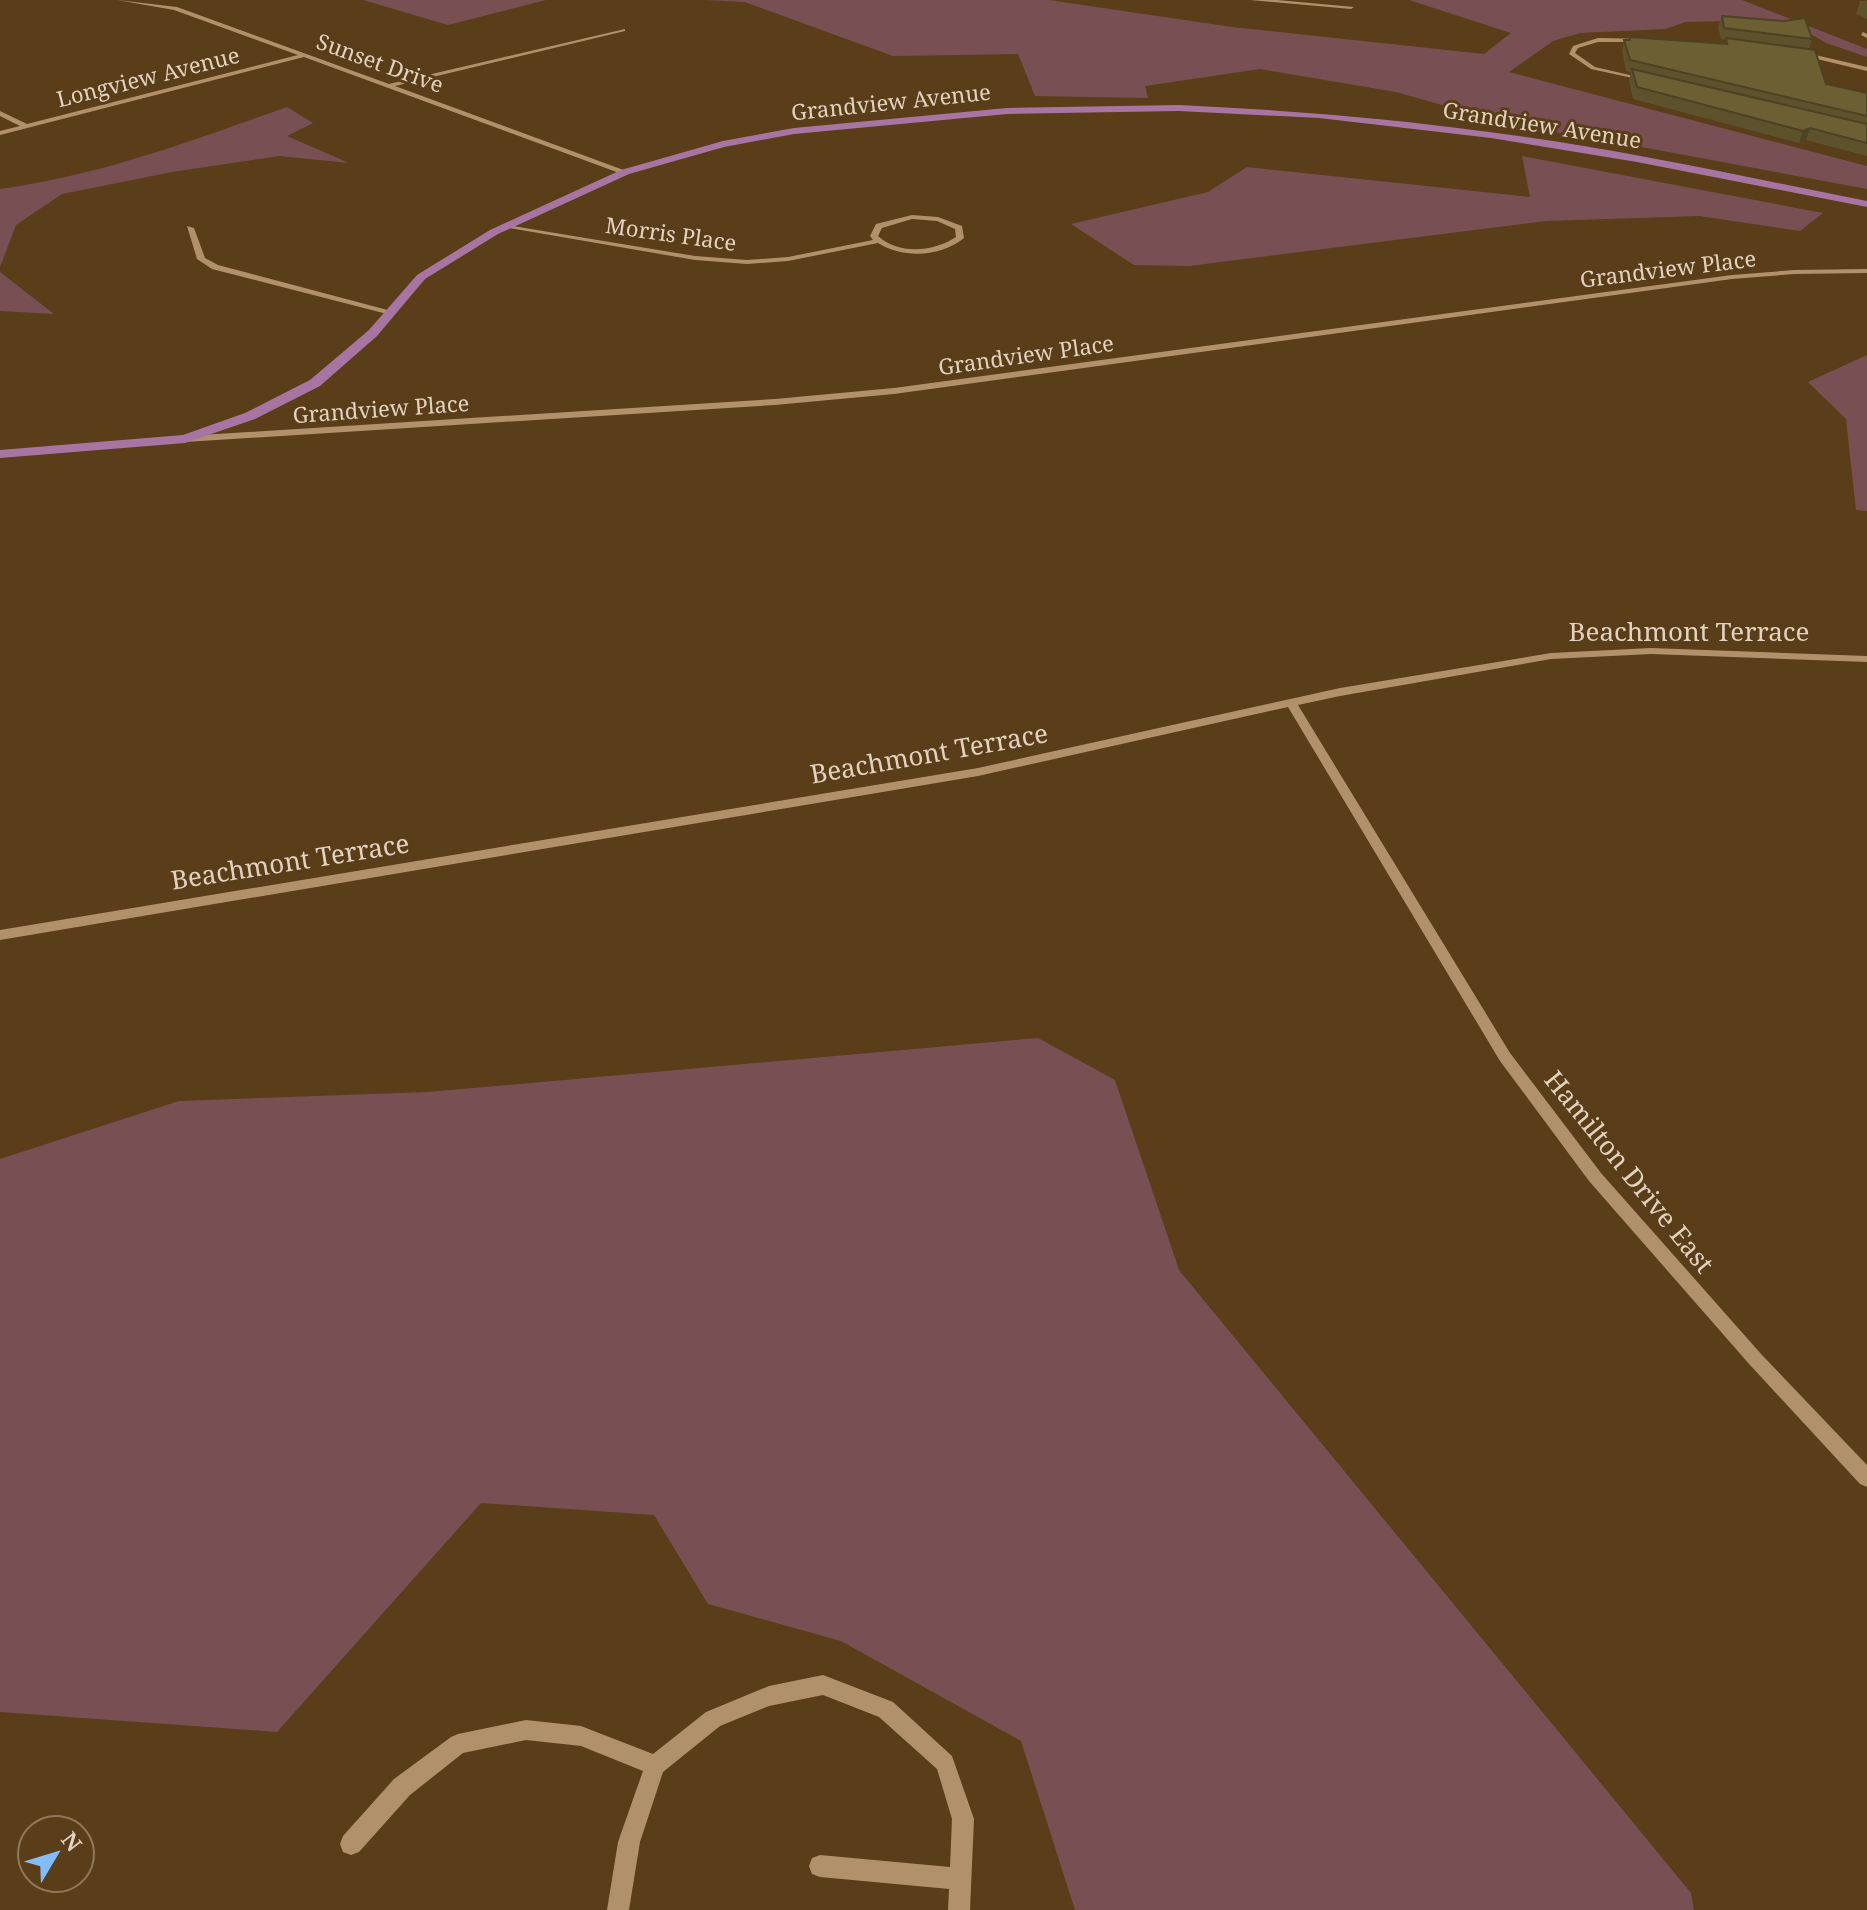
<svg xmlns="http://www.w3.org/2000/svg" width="1867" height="1910" font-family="'Noto Serif',serif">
<rect width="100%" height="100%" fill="#593e19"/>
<g fill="#785054">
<polygon points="363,0 546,0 448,25"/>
<polygon points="704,0 1049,0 1232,27 1484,54 1511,33 1409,0 1742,0 1867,49 1867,57 1826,43 1809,33 1724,21 1686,22 1665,29 1580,33 1553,41 1509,72 1867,166 1867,189 1604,140 1516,126 1396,92 1260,69 1145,86 1148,98 1035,96 1018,54 893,56 745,2"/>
<path d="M287,107L313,123L287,136L349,163L279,156L172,172L62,194L16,225L0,267V189C102,175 191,141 287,107Z"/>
<polygon points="1522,156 1823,213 1800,231 1699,216 1546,221 1189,266 1134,265 1071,224 1208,192 1247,167 1530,197"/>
<polygon points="0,272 54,314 0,311"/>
<polygon points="1867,355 1867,511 1856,510 1846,419 1808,382"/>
<polygon points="1038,1038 1115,1080 1179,1270 1691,1893 1694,1910 1075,1910 1021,1741 841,1641 708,1604 654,1515 481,1503 277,1732 0,1712 0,1159 179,1101 428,1092"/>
</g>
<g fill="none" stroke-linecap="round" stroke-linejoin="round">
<g fill="#b0916b" fill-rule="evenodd">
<polygon points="117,0 177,7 389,84 625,29 625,31 395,86 629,172 622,174 304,57 0,135 0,131 20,126 0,116 0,111 27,124 298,55 174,10"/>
<polygon points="1250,0 1277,0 1354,7 1351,9"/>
<polygon points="1863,32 1867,34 1867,38 1861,35"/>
<polygon points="1598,38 1648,39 1646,42 1598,42 1578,48 1575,53 1595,67 1651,80 1651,82 1591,69 1569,54 1573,46"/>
<polygon points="1798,51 1867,67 1867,71 1796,54"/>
<path d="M912,215L938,217L962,226L964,238C941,257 903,259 878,243L788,261L747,264L695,260L503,227L507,225L695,256L747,260L788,257L873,240L870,236L876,224ZM912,219L937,221L955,229L956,237C933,252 899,255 878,236L882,228Z"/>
<polygon points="187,226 194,228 205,258 218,265 395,312 391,315 212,269 197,259"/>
<polygon points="1867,269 1867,273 1794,274 1732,279 894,394 775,405 185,442 180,439 185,436 775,399 894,388 1732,275 1794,270"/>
<polygon points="1651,648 1867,656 1867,662 1651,654 1551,659 1340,696 1298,705 1510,1053 1601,1173 1762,1355 1867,1465 1867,1487 1860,1484 1750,1365 1589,1181 1500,1061 1288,707 978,776 0,940 0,930 978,768 1340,688 1551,653"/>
<polygon points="823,1675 893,1702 952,1756 974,1819 970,1910 948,1910 949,1889 820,1877 812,1874 809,1866 812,1858 820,1855 950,1867 952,1819 937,1769 879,1717 823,1695 769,1706 720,1726 663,1772 640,1842 629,1910 607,1910 618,1842 643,1771 581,1746 526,1740 463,1753 410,1795 359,1852 351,1855 343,1852 340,1844 343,1836 394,1779 451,1737 458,1734 526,1720 581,1726 653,1754 706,1712 769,1686"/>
</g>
<path fill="#a875a2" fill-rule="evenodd" d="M1179,105C1283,110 1386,118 1489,132C1616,148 1741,176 1867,201V207L1637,162L1491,138L1319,118L1179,111L1007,114L794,134L724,147L629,174L498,234L425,279L377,336L320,386L255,419L185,443L0,458V450L183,435L245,413L310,380L369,330L417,275L490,230L621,170L723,141L794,128L1007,108Z"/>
</g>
<g fill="#5e522d">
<polygon points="1860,1 1867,1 1867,19 1856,14"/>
<polygon points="1722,16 1812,39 1809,49 1826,84 1867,93 1867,156 1806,140 1799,143 1633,99 1629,81 1631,72 1626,71 1622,51 1624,40 1629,40 1630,37 1725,43 1726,40 1721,39 1718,27"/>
</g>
<polygon fill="#4c4224" points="1810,128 1806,140 1799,143 1803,131"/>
<g fill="#6d5f34" stroke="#4c4224" stroke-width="2">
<polygon points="1722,16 1784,21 1805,18 1812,39 1724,28"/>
<polygon points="1630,37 1727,44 1726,38 1815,50 1826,84 1867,93 1867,116 1630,60 1624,40 1630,40"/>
<polygon points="1632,69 1867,124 1867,143 1810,128 1803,131 1637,87"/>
</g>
<g text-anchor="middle" stroke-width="6" stroke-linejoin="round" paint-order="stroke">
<g font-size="22" fill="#e3d2bf" stroke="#593e19">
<text transform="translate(380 63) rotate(20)" y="8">Sunset Drive</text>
<text transform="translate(148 77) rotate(-14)" y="8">Longview Avenue</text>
<text transform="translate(891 102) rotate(-6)" y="8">Grandview Avenue</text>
<text transform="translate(1542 125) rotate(9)" y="8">Grandview Avenue</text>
<text transform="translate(671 234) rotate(8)" y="8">Morris Place</text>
<text transform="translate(1668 269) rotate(-7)" y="8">Grandview Place</text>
<text transform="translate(1026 355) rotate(-8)" y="8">Grandview Place</text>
<text transform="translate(381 409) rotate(-4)" y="8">Grandview Place</text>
</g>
<g font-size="26" fill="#e3d2bf" stroke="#593e19">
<text x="1689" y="641">Beachmont Terrace</text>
<text transform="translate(929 754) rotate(-10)" y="9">Beachmont Terrace</text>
<text transform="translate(290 862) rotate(-9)" y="9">Beachmont Terrace</text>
<text transform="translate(1629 1172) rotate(51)" y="9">Hamilton Drive East</text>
</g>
</g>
<g transform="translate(56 1854) rotate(52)"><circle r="38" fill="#593e19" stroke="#90795b" stroke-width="2"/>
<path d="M0-6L14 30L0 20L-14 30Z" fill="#83bcfb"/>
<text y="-12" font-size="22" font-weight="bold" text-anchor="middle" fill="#e3d2bf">N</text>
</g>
</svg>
